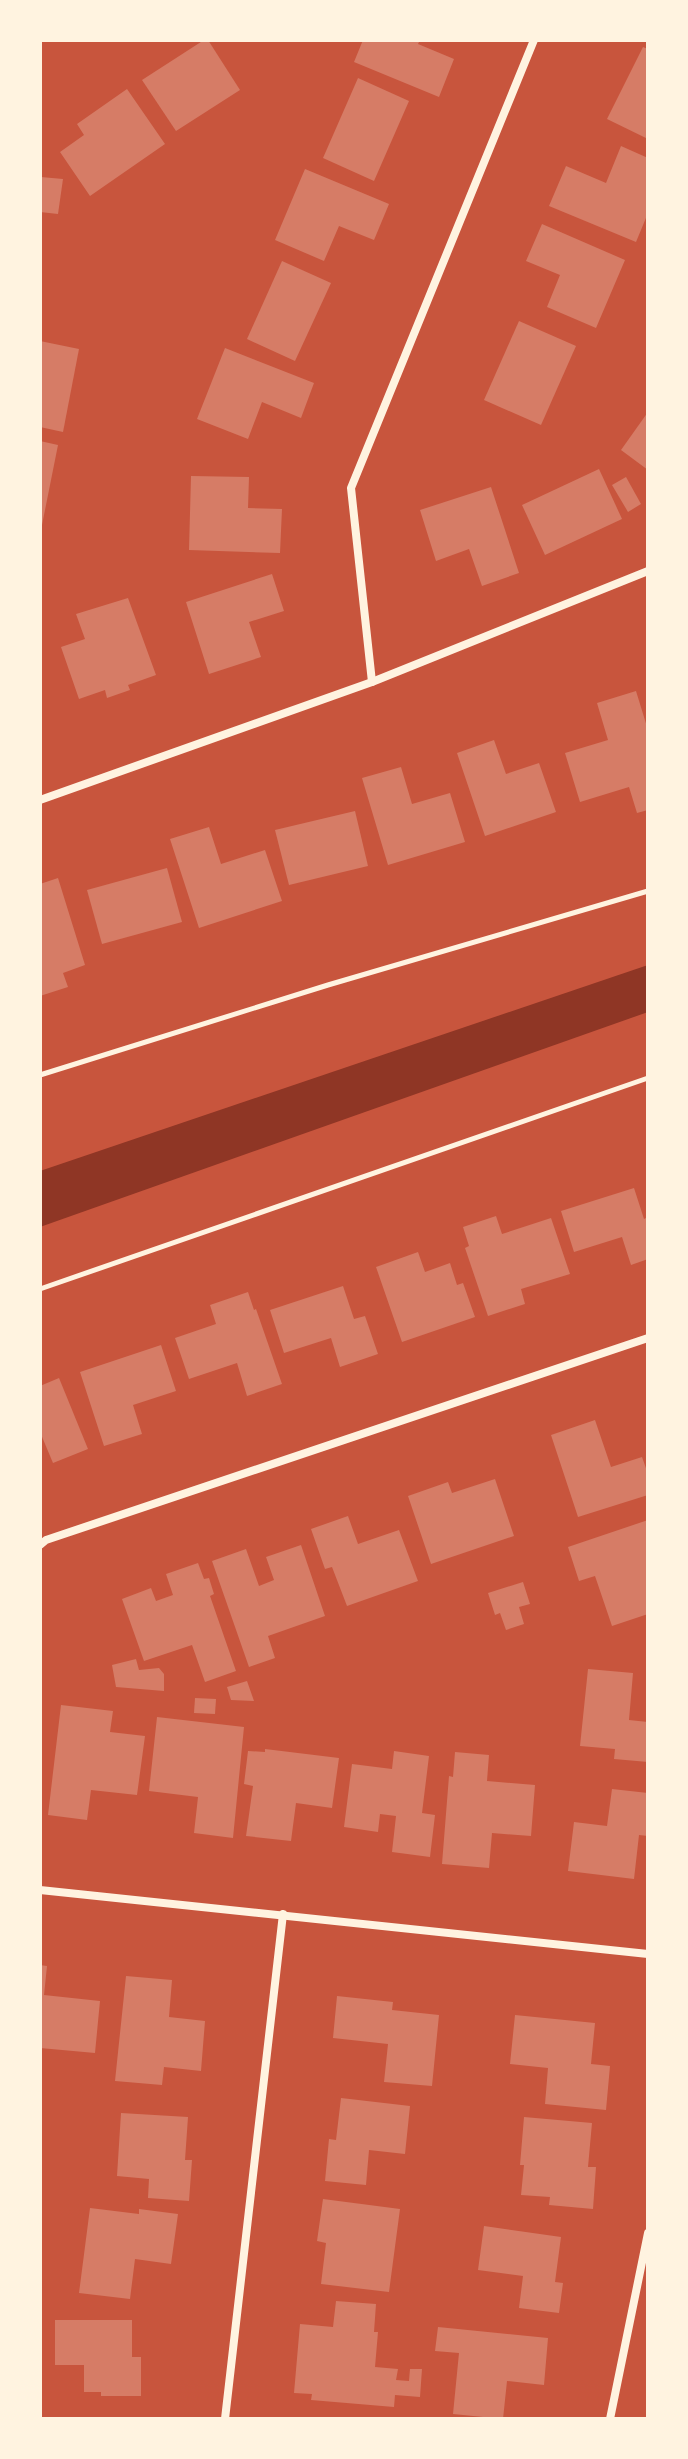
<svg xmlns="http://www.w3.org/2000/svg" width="688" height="2459" font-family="Montserrat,sans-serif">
<rect width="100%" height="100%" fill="#c8553d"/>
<polygon fill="#8f3625" points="648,965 648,1012 40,1227 40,1171"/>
<g fill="#d67c66">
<polygon points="204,40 208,40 240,90 176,131 142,80"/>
<polygon points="363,40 420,40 418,44 454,59 439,97 354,62"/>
<polygon points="643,47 648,49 648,139 607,119"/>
<polygon points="358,78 409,101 374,181 323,158"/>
<polygon points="127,89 165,144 90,196 60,152 84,135 77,124"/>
<polygon points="621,146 648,158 648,213 636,242 549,206 566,166 606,183"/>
<polygon points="305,169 389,204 374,240 339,226 324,261 275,240"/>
<polygon points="41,177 63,179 58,214 40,212"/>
<polygon points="542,224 625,260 596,328 547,307 560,275 526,261"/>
<polygon points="282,261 331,283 295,361 247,339"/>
<polygon points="519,321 576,346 541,425 484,400"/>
<polygon points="40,341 79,349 63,432 40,427"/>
<polygon points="225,348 314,383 301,418 262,402 248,439 197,419"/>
<polygon points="648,412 648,470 621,450"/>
<polygon points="40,441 58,445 41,530 40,530"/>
<polygon points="599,469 622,519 545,555 522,505"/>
<polygon points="191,476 249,477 248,508 282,509 280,553 189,550"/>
<polygon points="626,477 641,504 628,512 612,485"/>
<polygon points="491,487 519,573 482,586 469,549 436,561 420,510"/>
<polygon points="272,574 284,611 249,622 261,657 209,674 186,602"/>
<polygon points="128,598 156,675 128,685 130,690 107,698 105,690 79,699 61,647 85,639 76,614"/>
<polygon points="636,691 648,730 648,810 637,813 629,787 580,802 565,753 608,740 597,703"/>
<polygon points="494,740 506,774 539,763 556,812 485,836 457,753"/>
<polygon points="401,767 412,804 450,793 465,842 388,865 362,778"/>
<polygon points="355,811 368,866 289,885 275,830"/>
<polygon points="209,827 221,864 265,850 282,901 199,928 170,839"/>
<polygon points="167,868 182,922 102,944 87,890"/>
<polygon points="58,878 85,965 63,973 68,987 40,996 40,884"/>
<polygon points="634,1188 644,1219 648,1217 648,1259 631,1265 622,1237 574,1252 561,1211"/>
<polygon points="496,1216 502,1234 551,1218 570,1274 521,1289 525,1304 488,1316 465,1248 469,1246 463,1227"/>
<polygon points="418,1252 425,1272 450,1263 457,1285 463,1283 475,1317 402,1342 376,1267"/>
<polygon points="343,1286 354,1319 365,1316 378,1354 340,1367 331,1338 284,1353 270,1310"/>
<polygon points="248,1292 254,1310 256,1309 282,1384 247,1396 237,1363 189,1379 175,1338 216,1324 210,1305"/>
<polygon points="161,1345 176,1391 133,1405 142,1434 104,1446 80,1372"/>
<polygon points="59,1378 88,1449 53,1463 40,1432 40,1386"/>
<polygon points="595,1420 611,1467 642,1457 648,1474 648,1495 578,1517 551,1435"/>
<polygon points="495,1479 514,1536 431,1564 408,1496 448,1482 452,1493"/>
<polygon points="348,1516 358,1544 399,1530 418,1581 347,1606 332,1567 325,1569 311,1529"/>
<polygon points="648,1520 648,1614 612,1626 595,1576 579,1581 568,1547"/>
<polygon points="301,1545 325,1616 268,1636 275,1658 249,1667 212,1561 246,1549 259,1586 274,1580 266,1557"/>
<polygon points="198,1563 204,1579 209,1578 214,1594 210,1596 236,1671 205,1682 192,1645 144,1661 122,1599 151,1588 156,1601 173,1595 166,1574"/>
<polygon points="523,1582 530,1604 519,1607 524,1624 506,1630 500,1613 495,1615 488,1593"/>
<polygon points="136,1659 139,1670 159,1668 164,1674 164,1691 116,1687 112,1665"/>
<polygon points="588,1669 633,1673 629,1720 648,1722 648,1762 614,1759 615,1749 580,1746"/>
<polygon points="247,1681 254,1701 231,1700 227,1687"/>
<polygon points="195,1698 216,1699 215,1714 194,1713"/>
<polygon points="61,1705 113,1711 110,1732 145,1736 137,1795 91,1790 87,1820 48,1815"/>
<polygon points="157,1717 244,1727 233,1838 194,1833 198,1797 149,1791"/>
<polygon points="265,1749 339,1758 332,1808 296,1803 291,1841 246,1836 253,1786 244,1784 248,1751 265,1752"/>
<polygon points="394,1751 429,1756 422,1813 435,1815 430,1857 392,1852 396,1816 380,1814 378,1832 344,1827 352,1764 392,1769"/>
<polygon points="455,1752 489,1755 487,1781 535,1785 531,1836 492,1833 489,1868 442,1864 449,1776 453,1777"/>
<polygon points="612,1789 648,1793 648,1836 639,1835 634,1879 568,1871 574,1822 607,1826"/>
<polygon points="40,1965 47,1966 44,1995 100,2001 95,2053 40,2048"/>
<polygon points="126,1976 172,1980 169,2017 205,2021 201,2071 164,2067 162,2085 115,2081"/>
<polygon points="337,1996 393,2002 392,2010 439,2015 432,2086 384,2082 388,2044 333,2038"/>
<polygon points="515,2015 595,2023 591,2064 610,2066 606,2110 545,2104 548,2068 510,2064"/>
<polygon points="341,2098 410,2106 405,2154 369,2150 366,2185 325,2181 329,2139 336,2140"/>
<polygon points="121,2113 188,2117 185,2160 192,2160 189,2201 148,2198 149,2179 117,2176"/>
<polygon points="524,2117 592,2123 588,2167 596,2167 593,2209 549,2205 550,2197 521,2195 524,2165 520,2165"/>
<polygon points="323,2199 400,2209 389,2292 321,2284 326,2243 317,2241"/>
<polygon points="90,2208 139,2214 139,2209 178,2214 171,2264 135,2259 130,2299 79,2293"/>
<polygon points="484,2226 561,2237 555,2282 563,2283 559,2313 519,2308 523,2276 478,2270"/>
<polygon points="336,2301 376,2304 374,2332 378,2332 375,2367 398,2369 396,2380 409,2381 410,2369 422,2369 420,2397 395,2395 394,2407 311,2400 312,2394 294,2393 300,2324 333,2327"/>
<polygon points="55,2320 132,2320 132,2357 141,2357 141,2396 101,2396 101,2392 84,2392 84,2365 55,2365"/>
<polygon points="438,2327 548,2338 544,2385 507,2381 503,2419 453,2414 459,2353 435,2351"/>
</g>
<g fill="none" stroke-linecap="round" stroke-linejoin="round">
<g stroke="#fff3e0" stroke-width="5">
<polyline points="40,1075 328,985 648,891"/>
<polyline points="40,1289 648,1078"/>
</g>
<g stroke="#fff3e0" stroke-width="8">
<polyline points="372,682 351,488 534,40"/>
<polyline points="40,800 372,682 648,571"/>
<polyline points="40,1545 46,1540 648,1338"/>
<polyline points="40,1890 648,1954"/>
<polyline points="225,2419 283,1914"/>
<polyline points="610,2419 648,2233"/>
</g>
</g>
<rect width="688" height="2459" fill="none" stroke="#fff3e0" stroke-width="84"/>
</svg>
